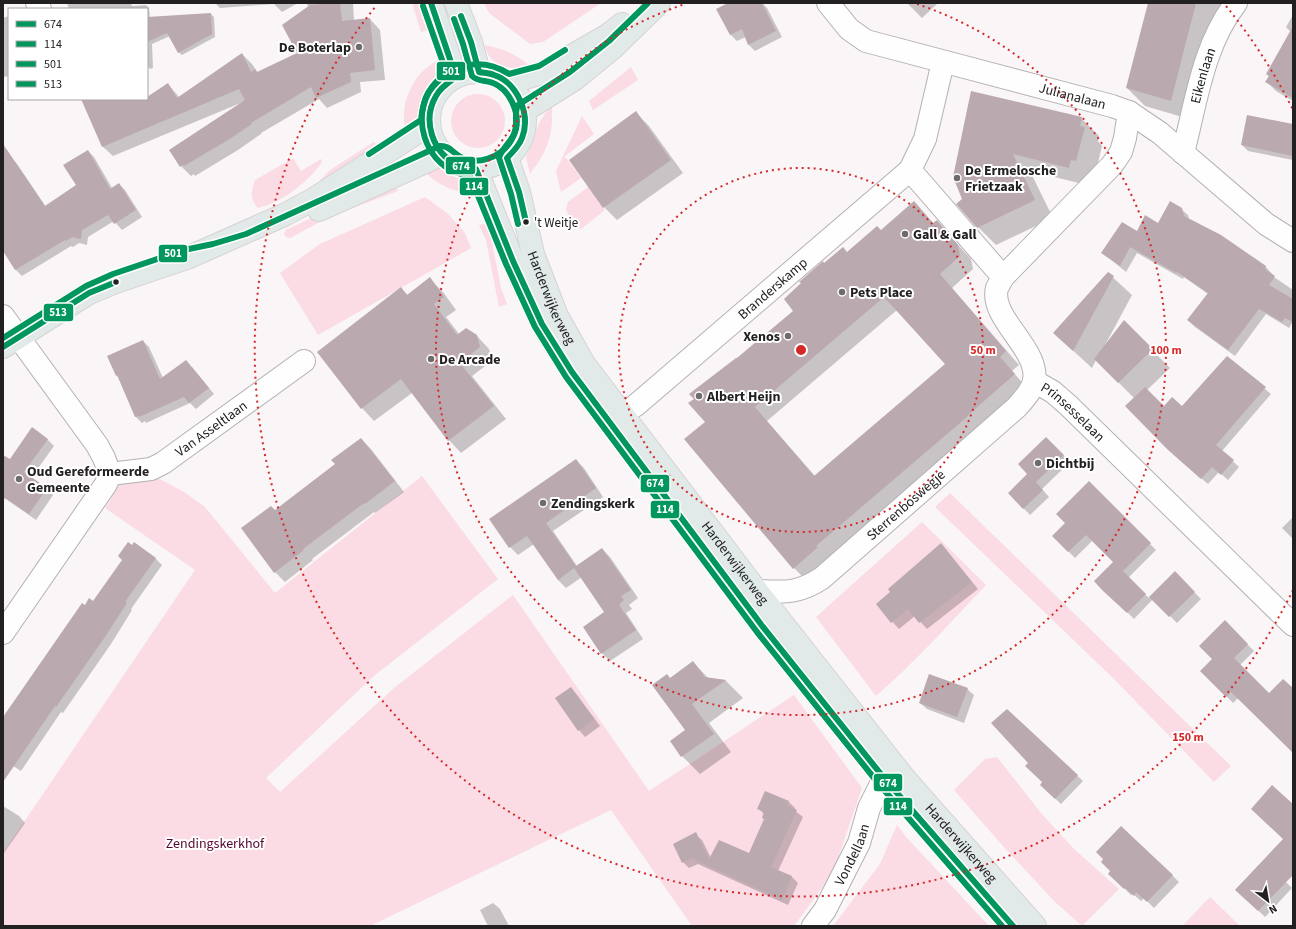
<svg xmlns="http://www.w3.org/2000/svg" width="1296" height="929" font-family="'Source Sans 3',sans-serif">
<rect width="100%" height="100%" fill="#faf5f7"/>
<g fill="#fbdbe4">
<polygon points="412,3 426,3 434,28 421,32"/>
<polygon points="484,3 601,3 543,42 530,44 489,13"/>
<path d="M484,45C504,49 513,53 529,65C517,71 498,68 490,57C487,54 486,49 484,45Z"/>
<path d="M442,58C442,59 443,63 443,64C440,76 430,84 425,94C418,108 418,124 406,134C405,129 404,124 404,118C403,103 411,83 422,72C428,66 435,62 442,58Z"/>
<polygon points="631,67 638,80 593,110 589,101"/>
<circle cx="478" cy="121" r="27"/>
<path d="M552,106C553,136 548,150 530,174L526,157L531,146L539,123L549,108Z"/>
<polygon points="582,116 594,134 565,156 564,159 566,158 581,178 561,192 556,171"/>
<polygon points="374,142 380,149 314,187 330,170"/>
<path d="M293,158L301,171L321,159L322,162C307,183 284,201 258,208C249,197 251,194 255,180Z"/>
<path d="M433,168C452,171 466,177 475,195C453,191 440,187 424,171Z"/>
<polygon points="395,183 398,191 331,216 290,238 286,237 284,234 286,230 328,210"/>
<polygon points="588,187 605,210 581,229 574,228 566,209 568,202"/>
<polygon points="425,197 447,213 465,233 471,248 318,335 280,273 320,244"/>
<polygon points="488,223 501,288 507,304 499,307 486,240 479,225"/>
<polygon points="146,475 160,479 184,492 205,507 275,593 422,476 498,579 375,675 266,778 280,792 394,688 513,595 649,791 794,695 862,788 833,873 794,926 692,926 611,810 370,926 3,926 3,853 195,570 105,508 119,485"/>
<polygon points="950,493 1231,766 1214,782 1113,678 935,507"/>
<path d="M922,522L986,585C950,623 915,662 876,696L816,617Z"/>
<polygon points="997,757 1041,813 1074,849 1119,889 1082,926 1054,901 1002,845 954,790 985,759"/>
<polygon points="897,825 906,837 989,926 833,926 880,864"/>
<polygon points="1210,897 1240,926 1182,926"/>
</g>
<g fill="#0003" fill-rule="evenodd">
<polygon points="67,3 131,3 132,6 146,5 149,8 150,18 211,14 214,17 215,37 182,55 178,52 170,36 152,44 153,68 150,69 147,65 147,9 69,9"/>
<polygon points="215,3 298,3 282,12 274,4 220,8"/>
<polygon points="306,3 353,3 354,21 370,19 380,30 385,80 360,82 361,92 327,108 319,99 261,133 261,134 238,150 195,176 194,174 191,176 181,166 243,102 113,156 102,146 82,99 147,99 168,84 179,97 242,54 252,64 258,73 298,54 309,7"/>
<polygon points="730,3 762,3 767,8 782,37 755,51 749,45 746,37 737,41 731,35 718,9"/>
<polygon points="907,3 938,3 922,18"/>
<polygon points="1149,3 1221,3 1189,119 1145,106 1127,88"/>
<polygon points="1293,15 1293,101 1276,91 1267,82 1270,77 1267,74 1291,32 1286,27"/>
<polygon points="9,16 9,76 3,77 3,18"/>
<polygon points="636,113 649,126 683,173 617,220 604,207 570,160"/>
<polygon points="1081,118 1099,136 1098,141 1102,146 1094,179 1087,185 1030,171 1053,218 996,245 978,227 954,177"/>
<polygon points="1293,126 1293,160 1248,151 1242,145"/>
<polygon points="88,151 94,157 112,188 119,184 125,190 142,217 122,230 114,221 88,237 87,245 79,243 73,247 71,246 22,276 15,269 3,249 3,162 11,157 17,164 46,207 77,185"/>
<path d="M914,203L934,224L937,222L971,259L973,269L952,288L1019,365L1012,371L1027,388L807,581L794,568L706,422L736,359L794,311L824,264L847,253L881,231ZM897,310L946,365L815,476L767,421Z"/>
<polygon points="1181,209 1188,215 1189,219 1257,261 1266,267 1272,274 1271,275 1293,290 1293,324 1292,323 1289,328 1266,314 1235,356 1195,327 1188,320 1208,294 1184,277 1183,279 1137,253 1126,272 1103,253 1137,232 1158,224"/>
<polygon points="1108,273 1132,295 1104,347 1124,322 1170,368 1147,390 1164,407 1182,408 1227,357 1271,394 1222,451 1239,467 1228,480 1219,472 1208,484 1174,455 1135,399 1096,360 1092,368 1054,333"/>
<polygon points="430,279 443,292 456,310 446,317 459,334 476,335 489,349 493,360 472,376 506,419 461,453 449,440 412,393 374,421 362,408 401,289 408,295"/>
<polygon points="143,341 149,347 163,378 192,367 214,394 196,409 190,403 146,423 145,421 142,423 136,417 119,378 116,375"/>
<polygon points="1046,438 1070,462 1042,489 1049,497 1030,515 1009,493 1028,474"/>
<polygon points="47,439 54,446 31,478 47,489 53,495 36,520 3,497 3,471"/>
<polygon points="361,439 371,449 404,492 375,513 374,512 312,559 313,560 285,582 275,572 275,511 337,464"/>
<polygon points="576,460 584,468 603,497 553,531 577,566 602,549 610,557 638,598 629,605 632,609 626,613 643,639 610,661 602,653 606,612 582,577 566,588 558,580 534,544 518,555 510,547"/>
<polygon points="1089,483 1156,550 1128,578 1149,598 1175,573 1201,599 1177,623 1153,599 1134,619 1096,581 1115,562 1093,540 1075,558 1053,536 1066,523"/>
<polygon points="1293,517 1293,539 1282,528"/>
<polygon points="134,544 156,559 162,565 131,609 132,610 111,644 63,713 61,712 21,771 13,766 3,780 3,719 85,606 93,602"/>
<polygon points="941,544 978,589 927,629 915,616 899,629 877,605"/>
<polygon points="1225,622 1254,651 1240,665 1269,695 1293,690 1293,732 1238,698 1233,703 1202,671 1214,659"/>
<polygon points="693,662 709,679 725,680 743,698 709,723 731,752 700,774 682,756 671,742 686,730"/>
<polygon points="570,688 577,695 600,726 585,737 579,730"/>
<polygon points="967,689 974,695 964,723 927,709 920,703"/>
<polygon points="1007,710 1083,781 1061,804 1041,785 1044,782 1029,763"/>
<polygon points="765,792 789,802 795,808 794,810 803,817 778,871 792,877 798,883 788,905 698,864 689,868 683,862 695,834 702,840 711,858 749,855 765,820 764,814 758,808"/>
<polygon points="1293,804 1293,873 1285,881 1292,888 1265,917 1236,889 1284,839"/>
<polygon points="3,806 19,816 25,823 4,853 3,852"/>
<polygon points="1112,872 1172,875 1179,882 1154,908 1144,898 1141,901 1133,894 1131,895 1116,880"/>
<polygon points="493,903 500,909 509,926 488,926 480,910"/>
</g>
<g fill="#bba9b0" fill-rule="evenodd">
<polygon points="333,3 340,3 342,21 370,18 375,70 350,73 351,82 316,98 311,87 251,123 252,124 228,140 184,166 183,165 180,167 169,150 245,100 239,89 102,147 81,99 147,99 147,97 168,83 177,98 242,53 251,72 255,69 257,72 297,53 282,25 310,5"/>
<polygon points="728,3 762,3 776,31 748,45 742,29 730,35 716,9"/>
<polygon points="1148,3 1196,3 1171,101 1126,88"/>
<polygon points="211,13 212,34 178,53 167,33 147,42 147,17"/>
<polygon points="1293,26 1293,98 1265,82 1269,76 1266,74"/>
<polygon points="971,91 1082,117 1080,126 1085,127 1076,161 1071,160 1069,168 1013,154 1035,200 977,228 956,204 962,199 953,177"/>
<polygon points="636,111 671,160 603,208 569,160"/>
<polygon points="1247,115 1293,124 1293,156 1241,145"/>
<polygon points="3,144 45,206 76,185 63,165 88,150 110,189 119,183 136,210 114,224 108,215 82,230 81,239 72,237 66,241 65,240 15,270 3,251"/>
<path d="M914,201L933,223L937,220L958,245L960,256L940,274L1006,351L1000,357L1015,374L967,416V417L816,546L818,547L793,569L684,439L705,422L688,403L694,399L689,394L736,358H737L793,311L784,299L801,283L799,282L823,261L824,263L843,247L847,252L877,226L881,230ZM884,297L945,364L814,476L755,407Z"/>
<polygon points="1170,201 1182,208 1184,216 1221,235 1266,266 1265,269 1275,276 1269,285 1293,299 1293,322 1285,318 1282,322 1259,309 1228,350 1187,320 1208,293 1177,272 1176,273 1130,247 1120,266 1101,253 1122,222 1137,231 1145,215 1158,223"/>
<polygon points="1108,272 1114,276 1073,351 1053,333"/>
<polygon points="430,277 444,297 434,304 457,335 466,328 477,335 480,347 460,363 494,406 448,441 401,379 361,409 317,352 401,287 407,295"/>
<polygon points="1124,320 1153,349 1118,383 1094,359"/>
<polygon points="143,340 160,379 186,360 209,388 189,403 184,397 139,417 139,416 135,417 117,375 116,376 107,356"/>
<polygon points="1227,356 1266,387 1216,445 1234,460 1221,475 1212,467 1201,479 1167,449 1125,406 1145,387 1164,406 1172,397 1182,406"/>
<polygon points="32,427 48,439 24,472 47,488 29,514 5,498 3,500 3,455 10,459"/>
<polygon points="1046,437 1064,455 1036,482 1043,490 1023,509 1008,493 1027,474 1018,464"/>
<polygon points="361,438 395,481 365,504 364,503 303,549 304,550 274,573 241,528 271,506 275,510 335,464 331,460"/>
<polygon points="576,459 596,488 546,523 576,566 602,548 631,590 621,596 624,600 619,605 636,630 601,654 583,627 604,612 574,568 558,580 527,536 509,548 489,519"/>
<polygon points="1089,481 1151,543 1123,571 1146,594 1127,613 1102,590 1094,581 1113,562 1086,535 1068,552 1052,536 1065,523 1056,514"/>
<polygon points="128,542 132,545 134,542 156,558 125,602 127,603 105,637 56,707 55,706 3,782 3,717 82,603 85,605 89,598 93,601 122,560 118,556"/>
<polygon points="941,543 972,582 919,623 908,609 891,623 876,604 890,592 888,589"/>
<polygon points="1175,571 1195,592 1169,617 1149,597"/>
<polygon points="1225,620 1248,644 1234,658 1269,693 1283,679 1293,688 1293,753 1231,692 1226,697 1200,671 1212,659 1199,646"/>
<polygon points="693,661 705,677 726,680 692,704 714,734 681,757 670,741 685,730 652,685 667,674 670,678"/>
<polygon points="929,674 968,688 957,717 919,703"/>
<polygon points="571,687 594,719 578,731 555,698"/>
<polygon points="1007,709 1078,775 1055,799 1040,785 1042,782 1025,766 1028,763 991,723"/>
<polygon points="1272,785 1293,804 1293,875 1258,911 1235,890 1283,839 1251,809"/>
<polygon points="765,791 789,801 787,805 797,810 771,867 792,876 782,900 691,858 682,863 673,844 696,832 709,859 719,840 749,853 764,819 762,818 764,812 757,809"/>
<polygon points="1121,826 1173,875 1147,902 1136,892 1134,896 1125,888 1124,889 1108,874 1110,871 1101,862 1103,859 1096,852"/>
</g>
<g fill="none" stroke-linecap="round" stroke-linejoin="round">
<defs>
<g id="minor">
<polyline points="37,3 40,9"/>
<path id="s1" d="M828,3L849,29L866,41L1112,106L1129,112L1160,133L1266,224L1293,241"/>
<path id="s2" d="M1183,153C1196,103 1203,45 1236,3"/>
<polyline points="910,170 1003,277"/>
<polyline points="3,316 97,445 104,458 110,474 106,484 3,633"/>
<path id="s3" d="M1034,381L1053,392L1068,405L1293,625"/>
<path id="s4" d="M635,406L910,170L925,139L943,62"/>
<path id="s5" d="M110,474L151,469L163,463L304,361"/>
<path id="s6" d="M757,591C785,592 798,594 822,578L1017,407C1023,400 1032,391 1034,381C1040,349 989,318 997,288C999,284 1001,281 1003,277L1112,165L1121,152L1125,138L1129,112"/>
<path id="s7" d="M813,926L825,910L859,843L869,808L884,778"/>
</g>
<g id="major">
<polyline points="431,3 456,77"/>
<polyline points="456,3 471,42 479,72"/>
<circle cx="477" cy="120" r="48"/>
<polyline points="508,83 542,73 608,35 622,24"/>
<polyline points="524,111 575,79 614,47 659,3"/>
<path id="s8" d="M507,158L519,192L533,254L557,316L584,364L757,591L905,779L1035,926"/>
<polyline points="476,169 513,261 542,324 574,375"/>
<polyline points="319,210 443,154"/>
<polyline points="3,347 89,293 116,282 187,258 284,215 312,200 429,125"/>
<polyline points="656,484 763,627 884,778 1013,926"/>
</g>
</defs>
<use href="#minor" stroke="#b4b1b2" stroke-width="24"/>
<use href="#major" stroke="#d6d3d4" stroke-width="24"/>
<use href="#minor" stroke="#fefefe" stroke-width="22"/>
<use href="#major" stroke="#e1e9e9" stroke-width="22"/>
<defs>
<g id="bus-1">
<path d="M431,3L456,77C449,82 440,88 436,96C422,120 432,153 458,165C463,167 470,167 476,169L513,261L542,324L572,372L763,627L884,778L1013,926"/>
<path d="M461,16L471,42L479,72C484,73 490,73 494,75C518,83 531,115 522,138C519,146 513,152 507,158L519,192L526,222"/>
</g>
<g id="bus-2">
<path d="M423,6L447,74C440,79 434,84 429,92C413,120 425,159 455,172C460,174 465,175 470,176L506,264L535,327L566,377L757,632L878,783L1002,926"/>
<path d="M454,19L463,44L472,76C478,82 486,80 493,83C509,89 520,112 516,129C513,141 501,149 499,158L511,194L518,224"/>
</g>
<g id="bus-3">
<path d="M369,154L421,120C422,111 423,102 428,93C445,64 481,56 509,74L539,66L565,50"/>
<path d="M3,338L86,286L113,274L184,250L213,244L246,234L440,146C449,145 453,153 459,156C477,167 501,157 511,141C520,127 513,114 518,105L570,72L609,41L648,3"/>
</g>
<polyline id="bus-4" points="3,347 89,293 116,282"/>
</defs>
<use href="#bus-1" stroke="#fff" stroke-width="9"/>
<use href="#bus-2" stroke="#fff" stroke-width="9"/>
<use href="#bus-3" stroke="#fff" stroke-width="9"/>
<use href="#bus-4" stroke="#fff" stroke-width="9"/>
<use href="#bus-1" stroke="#00965e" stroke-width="6"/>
<use href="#bus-2" stroke="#00965e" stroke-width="6"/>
<use href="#bus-3" stroke="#00965e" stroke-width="6"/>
<use href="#bus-4" stroke="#00965e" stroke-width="6"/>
</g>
<g fill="none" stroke="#d62828" stroke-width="2" stroke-dasharray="2 4">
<circle cx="801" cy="350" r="182"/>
<path d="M917 4A365 365 0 1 1 685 4"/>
<path d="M1293 590A547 547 0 1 1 376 6M1226 6A547 547 0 0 1 1293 110"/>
</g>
<g fill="#6e6b6b" stroke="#fff" stroke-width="1.5">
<circle cx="359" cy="47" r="4"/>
<circle cx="957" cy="178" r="4"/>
<circle cx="905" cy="234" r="4"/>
<circle cx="842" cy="292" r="4"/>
<circle cx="788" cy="336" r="4"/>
<circle cx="431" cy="359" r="4"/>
<circle cx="699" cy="396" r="4"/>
<circle cx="1038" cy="463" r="4"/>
<circle cx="19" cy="479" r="4"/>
<circle cx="543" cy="503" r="4"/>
</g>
<g fill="#222020" stroke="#fff" stroke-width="1.5">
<circle cx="526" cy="222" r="3.5"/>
<circle cx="116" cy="282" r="3.5"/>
</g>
<g text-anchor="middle" stroke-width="4" stroke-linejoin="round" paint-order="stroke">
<g font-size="13" fill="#222020" stroke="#fff" text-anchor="start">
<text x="534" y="227">'t Weitje</text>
</g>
<g font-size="14" font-weight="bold" fill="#222020" stroke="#fff" text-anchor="start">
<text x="351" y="52" text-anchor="end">De Boterlap</text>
<text x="965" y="175">De Ermelosche<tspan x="965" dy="16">Frietzaak</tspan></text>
<text x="913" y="239">Gall &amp; Gall</text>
<text x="850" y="297">Pets Place</text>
<text x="780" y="341" text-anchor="end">Xenos</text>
<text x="439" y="364">De Arcade</text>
<text x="707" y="401">Albert Heijn</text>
<text x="1046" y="468">Dichtbij</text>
<text x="27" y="476">Oud Gereformeerde<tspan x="27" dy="16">Gemeente</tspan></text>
<text x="551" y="508">Zendingskerk</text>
</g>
<g font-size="14" fill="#222020" stroke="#fff">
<text dy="5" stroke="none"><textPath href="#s2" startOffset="80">Eikenlaan</textPath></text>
<text dy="5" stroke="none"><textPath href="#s1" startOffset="268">Julianalaan</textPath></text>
<text dy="5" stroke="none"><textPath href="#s4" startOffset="181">Branderskamp</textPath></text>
<text dy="5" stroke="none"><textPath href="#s8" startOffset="147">Harderwijkerweg</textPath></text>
<text dy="5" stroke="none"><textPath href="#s3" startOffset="50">Prinsesselaan</textPath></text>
<text dy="5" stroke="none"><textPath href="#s5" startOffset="114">Van Asseltlaan</textPath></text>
<text dy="5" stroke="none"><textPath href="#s6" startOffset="179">Sterrenboswegje</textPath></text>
<text dy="5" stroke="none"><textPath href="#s8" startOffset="471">Harderwijkerweg</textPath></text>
<text dy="5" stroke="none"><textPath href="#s8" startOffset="831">Harderwijkerweg</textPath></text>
<text dy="5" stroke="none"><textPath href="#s7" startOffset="82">Vondellaan</textPath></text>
</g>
<g font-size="14" fill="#57062d" stroke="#fff">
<text x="215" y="848">Zendingskerkhof</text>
</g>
</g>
<circle cx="801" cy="350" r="6" fill="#d62828" stroke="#fff" stroke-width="2"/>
<g font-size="12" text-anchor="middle" font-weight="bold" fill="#d62828" stroke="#fff" stroke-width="4" stroke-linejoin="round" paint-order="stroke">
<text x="983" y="354">50 m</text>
<text x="1166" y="354">100 m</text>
<text x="1188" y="741">150 m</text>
</g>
<g stroke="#fff" stroke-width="1.5">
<rect x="436" y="61" width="30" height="20" rx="4" fill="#00965e"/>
<rect x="445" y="156" width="31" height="19" rx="4" fill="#00965e"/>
<rect x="459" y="177" width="30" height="19" rx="4" fill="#00965e"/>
<rect x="158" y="244" width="30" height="19" rx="4" fill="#00965e"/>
<rect x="43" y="303" width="31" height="19" rx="4" fill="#00965e"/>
<rect x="640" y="474" width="30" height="19" rx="4" fill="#00965e"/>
<rect x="650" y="500" width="30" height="19" rx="4" fill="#00965e"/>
<rect x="873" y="773" width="30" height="19" rx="4" fill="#00965e"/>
<rect x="883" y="797" width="30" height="19" rx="4" fill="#00965e"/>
</g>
<g font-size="11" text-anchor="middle" font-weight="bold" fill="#fff">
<text x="451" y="75">501</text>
<text x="461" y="170">674</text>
<text x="474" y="190">114</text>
<text x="173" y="257">501</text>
<text x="58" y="316">513</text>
<text x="655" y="487">674</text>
<text x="665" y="513">114</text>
<text x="888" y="787">674</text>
<text x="898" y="810">114</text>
</g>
<rect width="1296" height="929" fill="none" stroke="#222020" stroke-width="8"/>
<rect x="8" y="8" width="140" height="92" fill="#ffffff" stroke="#a7a6a6"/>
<rect x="16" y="21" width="20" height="6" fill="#00965e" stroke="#a7a6a6"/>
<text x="44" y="28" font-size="12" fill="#222020">674</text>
<rect x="16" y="41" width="20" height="6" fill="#00965e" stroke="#a7a6a6"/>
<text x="44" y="48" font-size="12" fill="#222020">114</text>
<rect x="16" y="61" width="20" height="6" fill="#00965e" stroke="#a7a6a6"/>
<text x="44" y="68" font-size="12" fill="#222020">501</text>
<rect x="16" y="81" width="20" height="6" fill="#00965e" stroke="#a7a6a6"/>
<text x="44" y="88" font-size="12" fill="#222020">513</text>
<g transform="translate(1268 901) rotate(149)" stroke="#ffffff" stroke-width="3" paint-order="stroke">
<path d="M0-3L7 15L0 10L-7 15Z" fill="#222020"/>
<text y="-6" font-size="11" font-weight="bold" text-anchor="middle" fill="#222020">N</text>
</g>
</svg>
